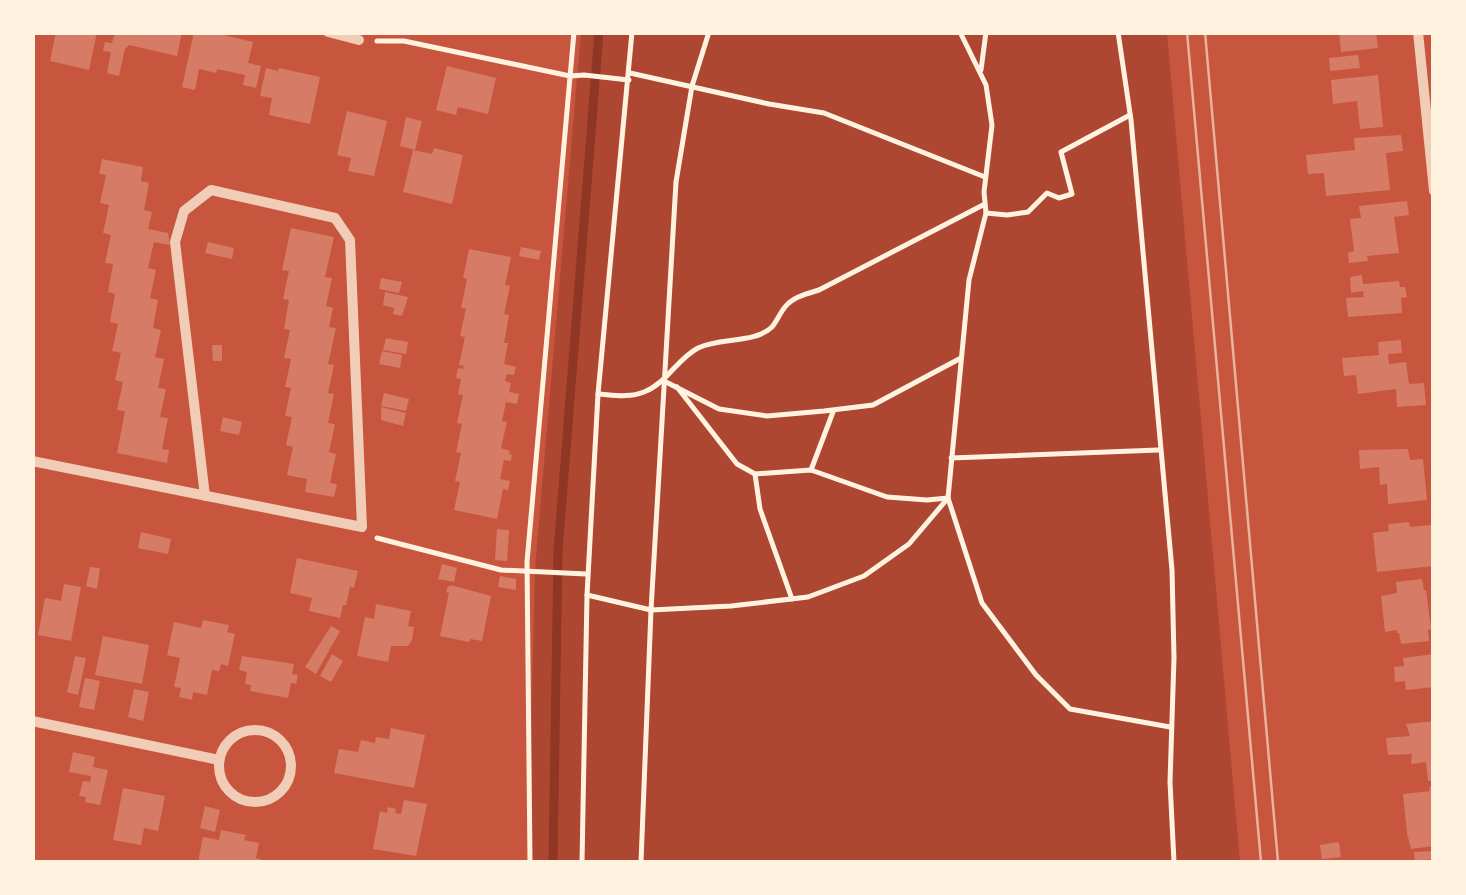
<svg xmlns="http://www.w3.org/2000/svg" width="1466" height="895" font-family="Karla,sans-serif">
<rect width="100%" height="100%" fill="#c8553d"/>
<polygon fill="#ae4732" points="581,33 1167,33 1240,862 528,862 535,568"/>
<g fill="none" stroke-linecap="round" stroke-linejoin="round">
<polyline stroke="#8f3625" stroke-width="9" points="553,862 558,551 599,32"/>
</g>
<g fill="#d67c66">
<polygon points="56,32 97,32 89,70 50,61"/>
<polygon points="115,32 182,32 177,56 129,45 125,49 119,76 107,73 111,52 103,51 105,42 112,43"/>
<polygon points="194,32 210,32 253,42 248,63 261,66 256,88 243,85 245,75 217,69 216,73 199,69 195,90 182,87"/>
<polygon points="1339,32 1376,32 1378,48 1341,52"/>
<polygon points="1358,55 1360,68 1330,71 1329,58"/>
<polygon points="447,66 496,78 488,114 458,107 456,115 436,110"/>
<polygon points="266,68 278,71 279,68 320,77 310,124 269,115 272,98 260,96"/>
<polygon points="1378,75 1383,127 1360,129 1357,101 1333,104 1331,80"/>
<polygon points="347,111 387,121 374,176 348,171 351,158 337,155"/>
<polygon points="406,117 422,121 415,150 400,146"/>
<polygon points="1401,135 1403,151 1386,153 1390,190 1326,196 1324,173 1308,174 1306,155 1355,150 1354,138"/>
<polygon points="434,148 463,155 452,204 403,192 413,150 432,154"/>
<polygon points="102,159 143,167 141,181 149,183 144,210 152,212 148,229 168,233 170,245 154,242 148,268 156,270 150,298 158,300 153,328 161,330 155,357 164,359 158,388 166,389 160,417 168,418 162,449 169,450 167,463 117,453 125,411 117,410 123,382 115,380 121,353 112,351 118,324 110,322 115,294 108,292 113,264 105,263 111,235 103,233 109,205 100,203 106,175 99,174"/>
<polygon points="1407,201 1409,215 1394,217 1399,253 1367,256 1368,261 1349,263 1348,253 1354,251 1350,219 1361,218 1359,206"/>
<polygon points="291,228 334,237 325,277 332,278 326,306 333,308 329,327 336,328 328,364 334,365 328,393 334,394 328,423 335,424 329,452 336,454 330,483 337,484 334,497 305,492 307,479 287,475 293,447 286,445 292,417 285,416 291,388 285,387 291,359 284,358 290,330 284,329 289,300 283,299 289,271 282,270"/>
<polygon points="208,242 234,248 232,259 205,253"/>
<polygon points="521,247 541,251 539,260 519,256"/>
<polygon points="469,249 511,257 505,285 510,286 504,314 509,315 504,343 508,343 504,364 516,367 514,375 507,374 505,381 511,383 509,392 519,394 517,404 506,402 502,421 507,422 501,448 510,451 509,454 512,455 511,461 504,460 500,479 510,481 508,490 503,489 497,519 454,510 460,482 455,481 461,453 456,452 462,424 457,423 463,395 458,394 461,379 456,378 458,368 463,369 464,366 459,365 465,337 460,336 466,308 461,308 467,279 463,278"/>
<polygon points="1362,275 1363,284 1399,281 1400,287 1405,287 1407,297 1401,298 1402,313 1348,317 1346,298 1364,297 1363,291 1351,293 1350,277"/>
<polygon points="381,278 402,282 399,293 379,289"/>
<polygon points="385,292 408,297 402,316 393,314 394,308 383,305"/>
<polygon points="386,338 408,342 406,354 383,350"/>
<polygon points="1401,340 1402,353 1388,354 1389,364 1406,362 1409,384 1424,383 1426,405 1397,407 1396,389 1358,394 1356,375 1344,376 1342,358 1379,355 1378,342"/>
<polygon points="212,345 222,345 222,361 213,361"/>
<polygon points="382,351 402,355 400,368 379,364"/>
<polygon points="384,393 409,399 406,411 381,406"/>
<polygon points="381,407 406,413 403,426 381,420"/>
<polygon points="223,417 242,422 239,435 220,431"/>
<polygon points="1408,449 1410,460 1423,459 1427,500 1388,504 1387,484 1380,485 1379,467 1360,469 1359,450"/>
<polygon points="1409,522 1410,527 1431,525 1434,566 1377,572 1373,533 1389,531 1388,524"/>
<polygon points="497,529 509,530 507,561 495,560"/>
<polygon points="141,532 171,539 168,554 138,548"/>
<polygon points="297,558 358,571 354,588 350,587 346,605 343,605 340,618 309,611 312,598 290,593"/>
<polygon points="442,564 457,568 454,582 438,579"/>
<polygon points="90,567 100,568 97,589 86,586"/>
<polygon points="500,576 516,579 516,590 498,587"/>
<polygon points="1422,579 1424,590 1426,590 1431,629 1428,630 1429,641 1401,644 1399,633 1397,633 1397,630 1385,632 1381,596 1397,593 1396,582"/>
<polygon points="64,584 81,587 71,641 38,635 45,598 61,601"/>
<polygon points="451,585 491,596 482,641 470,639 469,642 440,636 449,593 446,592 448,586 450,587"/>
<polygon points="376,604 411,611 408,626 414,627 412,640 408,646 391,646 388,662 357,656 365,617 374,619"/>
<polygon points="203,620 229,625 227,632 235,634 228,666 221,664 219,671 212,670 207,695 193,692 192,700 179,697 181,688 174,687 180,658 167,655 174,622 201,628"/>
<polygon points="331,626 340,631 316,674 305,667"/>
<polygon points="103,636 149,645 142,684 95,675"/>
<polygon points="332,654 343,661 331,682 320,676"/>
<polygon points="1434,654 1434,687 1406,690 1405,681 1395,682 1394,667 1404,666 1403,658"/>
<polygon points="75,656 86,658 78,695 67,692"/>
<polygon points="242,656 294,664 292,674 298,675 296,684 291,683 288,698 250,691 251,685 245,684 247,672 239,670"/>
<polygon points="85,678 100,681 94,710 79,707"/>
<polygon points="134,689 149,692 143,721 128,717"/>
<polygon points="1434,721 1434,780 1428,781 1426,762 1411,764 1412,754 1388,755 1386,738 1410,736 1406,724"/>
<polygon points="391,728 425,735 414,788 334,773 339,749 358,752 361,740 375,743 376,737 389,739"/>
<polygon points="73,752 95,757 93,767 108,770 100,805 85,802 86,797 79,796 83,781 90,782 91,776 69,772"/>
<polygon points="1434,786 1434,846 1411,849 1407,833 1403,794 1430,791 1429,787"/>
<polygon points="123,788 165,796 158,831 144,828 141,845 113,840"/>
<polygon points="404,800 427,804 416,856 373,849 380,811 387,813 388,807 396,809 395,813 401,814"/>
<polygon points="205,806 220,810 215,832 200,828"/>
<polygon points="221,830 246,835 244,840 259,843 256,858 269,862 198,862 203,837 219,840"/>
<polygon points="1339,842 1341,857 1322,859 1320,845"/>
<polygon points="1434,851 1434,859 1415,861 1414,852"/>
</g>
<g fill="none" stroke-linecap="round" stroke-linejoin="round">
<g stroke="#fff3e0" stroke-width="5">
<polyline points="1118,32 1131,120 1172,570 1174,658 1170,782 1174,862"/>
<polyline points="377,41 404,41 570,76 584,75 629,80"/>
<polyline points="981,70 986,32"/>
<polyline points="630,73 769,104 824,113 985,177"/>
<polyline points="986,213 1007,215 1028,212 1047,193 1059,198 1072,194 1061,152 1130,115"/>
<polyline points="664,381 719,409 767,416 824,411 873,405 961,358"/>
<polyline points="677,387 737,464 755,474 811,470 887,497 927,500 948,498 969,280 986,213 984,192 992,125 986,85 960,32"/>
<path d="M598,394C614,395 629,398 644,392C667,383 677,359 698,348C720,337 754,344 772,327C777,321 780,313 785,307C793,297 806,294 819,290L983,205"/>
<polyline points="951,458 1158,450"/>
<polyline points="811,470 833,412"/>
<polyline points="755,474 760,509 792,599"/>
<polyline points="377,538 501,570 586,574"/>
<polyline points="587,595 651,610 731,606 808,597 864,576 909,544 948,498 982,603 1036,675 1070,709 1170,727"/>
<polyline points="530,862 527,562 574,32"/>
<polyline points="582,862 587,595 598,394 632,32"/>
<polyline points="641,862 651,610 676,182 692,86 709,32"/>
</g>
<g stroke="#f1ccb7" stroke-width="10">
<polyline points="328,32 359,40"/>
<polyline points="1418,32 1434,191"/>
<polyline points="32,461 362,527 350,240 335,218 211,190 184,211 175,242 205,496"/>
<polyline points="32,721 219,760"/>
<circle cx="255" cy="766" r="36"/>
</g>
<g stroke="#e9b49f" stroke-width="2.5">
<polyline points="1187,32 1261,862"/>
<polyline points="1205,32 1278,862"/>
</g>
</g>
<rect width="1466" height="895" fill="none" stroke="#fff3e0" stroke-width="70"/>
</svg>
